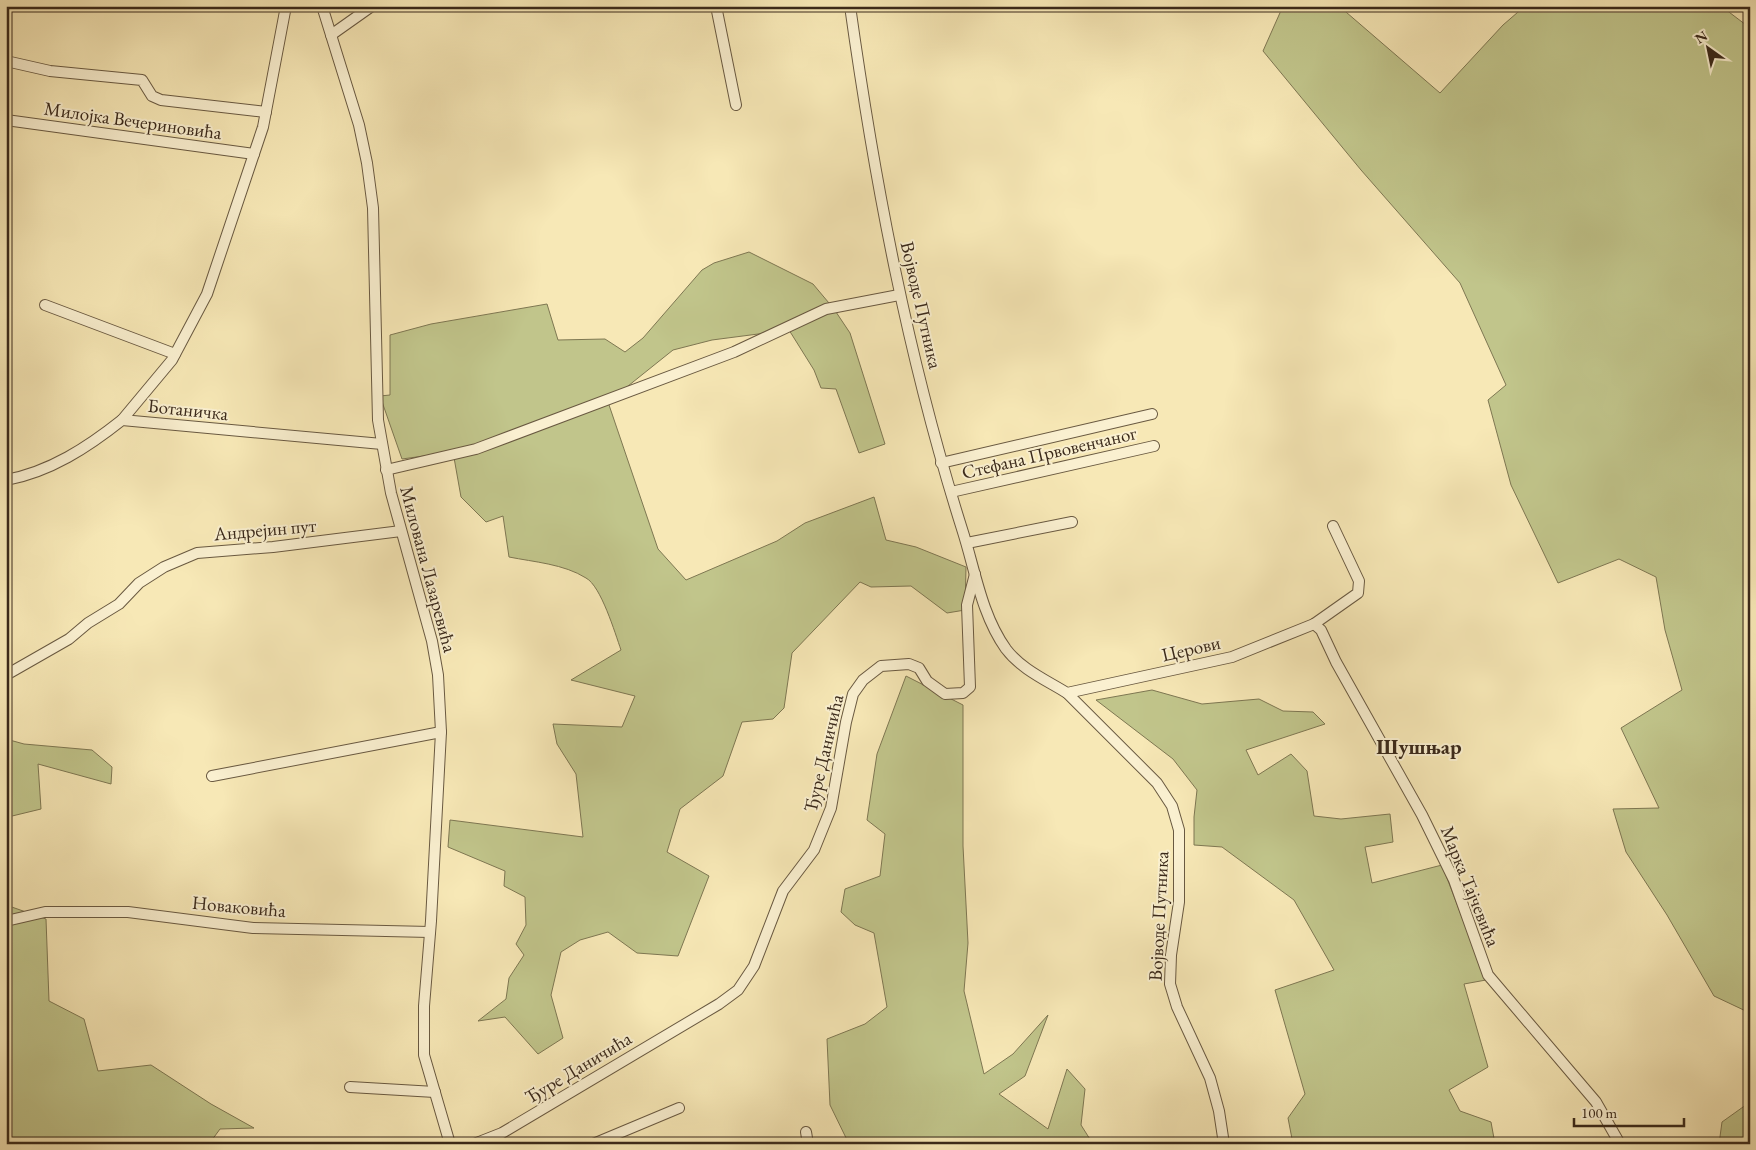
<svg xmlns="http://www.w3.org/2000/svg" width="1756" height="1150" font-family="'EB Garamond',serif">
<rect width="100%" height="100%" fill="#f7e8b6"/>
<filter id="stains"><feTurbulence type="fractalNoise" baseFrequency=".004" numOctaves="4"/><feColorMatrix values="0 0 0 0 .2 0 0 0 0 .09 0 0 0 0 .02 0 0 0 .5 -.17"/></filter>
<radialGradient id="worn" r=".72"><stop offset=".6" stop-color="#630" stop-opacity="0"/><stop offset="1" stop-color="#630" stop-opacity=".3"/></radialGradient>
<g fill="#c1c58b" stroke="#7e7752">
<polygon points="1283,6 1339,6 1440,93 1503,25 1525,6 1721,6 1750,28 1750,1013 1714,996 1667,915 1626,852 1613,809 1659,808 1621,728 1682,690 1665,630 1656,577 1619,559 1558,583 1511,485 1488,400 1506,385 1460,283 1361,170 1263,51"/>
<path d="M749,252L813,284L834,309L850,333L885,444L859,453L836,389L821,388L814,370L789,330L712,340L673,350L608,402L658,549L686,580L777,541L805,523L874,497L886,540L916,547L966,567L965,610L947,613L911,586L871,587L860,582L792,653L784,708L773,719L742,722L723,776L680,809L667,852L709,876L678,956L637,953L608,932L580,940L561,952L551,995L563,1038L538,1054L505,1017L478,1021L506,999L509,978L524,955L516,944L526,925L525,897L504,886L505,871L448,847L450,820L583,837L576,774L557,744L553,724L622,727L635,696L571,680L621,650C615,633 601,586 586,578C564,564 534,562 509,557L503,516L486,522L461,497L453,452L402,459L380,396L390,395V335L431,324L547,304L558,340L605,339L625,352L643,338L702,270L714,263Z"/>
<polygon points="906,676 963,705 963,846 968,943 964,991 984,1074 1013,1054 1048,1015 1025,1076 999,1094 1048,1129 1067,1069 1085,1089 1081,1125 1093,1144 849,1144 830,1105 827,1039 865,1024 887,1007 874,933 855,925 841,912 845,889 880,876 885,834 867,820 877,754"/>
<polygon points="1152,690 1202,704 1259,699 1283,711 1313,712 1325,724 1246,750 1258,775 1291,754 1307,771 1314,816 1341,819 1390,814 1393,842 1365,847 1372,883 1442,865 1486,980 1464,984 1488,1067 1449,1090 1460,1111 1491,1122 1495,1144 1293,1144 1288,1118 1305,1094 1275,990 1334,970 1294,900 1222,847 1194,845 1194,817 1197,790 1173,759 1096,700"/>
<polygon points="6,739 24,744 92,750 112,767 111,784 38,764 41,809 8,817 6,857"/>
<polygon points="6,905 46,919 49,1001 84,1019 98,1071 151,1065 211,1104 254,1128 220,1129 209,1144 6,1144"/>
<polygon points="1750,1102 1750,1144 1719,1144 1722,1122"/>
</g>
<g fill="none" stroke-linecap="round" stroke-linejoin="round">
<defs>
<g id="minor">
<polyline points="322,6 359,125 367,163 373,208 378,420 391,493 432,641 438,675 441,732 431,921 424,1006 424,1055 450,1144"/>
<polyline points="716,6 736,105"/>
<path d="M850,6C875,184 908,358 962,529C975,569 981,614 1006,649C1021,669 1046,680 1067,693L1232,657L1314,624L1358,593L1359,581L1333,526"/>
<polyline points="331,35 372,6"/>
<polyline points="6,61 50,71 142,80 152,96 161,100 266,112"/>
<polyline points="6,120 254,154"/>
<polyline points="45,305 175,354"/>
<polyline points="122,420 172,360 207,294 263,127 286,6"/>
<polyline points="941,463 1152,414"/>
<polyline points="386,470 476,449 734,352 826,309 899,295"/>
<path d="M6,480C50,472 88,447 122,420L382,444"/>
<polyline points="951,492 1154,446"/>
<polyline points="967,543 1072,522"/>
<polyline points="1314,624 1321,630 1336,662 1422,815 1454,880 1488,975 1596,1102 1620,1144"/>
<polyline points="6,675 69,639 88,623 119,604 139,583 164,567 197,553 273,547 401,531"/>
<polyline points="1067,693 1157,783 1172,806 1179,830 1179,902 1171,955 1170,984 1177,1007 1210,1078 1219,1111 1224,1144"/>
<polyline points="212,776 441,732"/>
<polyline points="6,921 45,912 128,912 253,928 430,932"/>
<polyline points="350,1087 435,1092"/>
<polyline points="806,1132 808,1144"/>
<polyline points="474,1144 502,1133 719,1004 738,990 754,966 783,891 814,850 831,808 846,722 853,694 863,680 881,666 909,664 919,668 927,681 945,694 963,693 970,687 967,605 975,574"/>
<polyline points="593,1144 679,1108"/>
</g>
</defs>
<use href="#minor" stroke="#695941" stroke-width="12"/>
<use href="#minor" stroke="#faf0d0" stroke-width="10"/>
</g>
<g text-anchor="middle" stroke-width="4" stroke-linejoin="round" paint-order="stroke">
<g font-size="19" fill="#3a291a" stroke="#faf0d0">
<text transform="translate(133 120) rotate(8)" y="7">Милојка Вечериновића</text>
<text transform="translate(922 305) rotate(77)" y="7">Војводе Путника</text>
<text transform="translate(188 409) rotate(6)" y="7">Ботаничка</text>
<text transform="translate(1049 452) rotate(-13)" y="7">Стефана Првовенчаног</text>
<text transform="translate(265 529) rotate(-5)" y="7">Андрејин пут</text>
<text transform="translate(429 569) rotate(75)" y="7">Милована Лазаревића</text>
<text transform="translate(1191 648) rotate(-13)" y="7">Церови</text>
<text transform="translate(823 753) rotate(-77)" y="7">Ђуре Даничића</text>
<text transform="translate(1471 886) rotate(68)" y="7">Марка Тајчевића</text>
<text transform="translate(239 906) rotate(5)" y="7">Новаковића</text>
<text transform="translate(1158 916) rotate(-87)" y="7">Војводе Путника</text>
<text transform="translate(578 1067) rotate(-31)" y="7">Ђуре Даничића</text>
</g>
<g font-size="21" font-weight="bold" fill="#3a291a" stroke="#faf0d0">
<text x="1419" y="754">Шушњар</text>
</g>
</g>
<rect width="1756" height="1150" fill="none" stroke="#f7e8b6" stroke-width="25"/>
<rect x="8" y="8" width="1741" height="1135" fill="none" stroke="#3a291a" stroke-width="2.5"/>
<rect x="12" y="12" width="1731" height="1125" fill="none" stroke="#3a291a"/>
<g transform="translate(1708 48) rotate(327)" stroke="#faf0d0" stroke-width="4" paint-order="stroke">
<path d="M0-4L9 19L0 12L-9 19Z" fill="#3a291a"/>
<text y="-8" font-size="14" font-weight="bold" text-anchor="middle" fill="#3a291a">N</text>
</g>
<path d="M1574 1118v8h110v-8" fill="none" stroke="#3a291a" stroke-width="2.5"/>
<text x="1581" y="1118" font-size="15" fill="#3a291a" stroke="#faf0d0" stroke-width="4" paint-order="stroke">100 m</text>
<rect width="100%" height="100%" filter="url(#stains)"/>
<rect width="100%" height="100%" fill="url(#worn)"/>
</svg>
